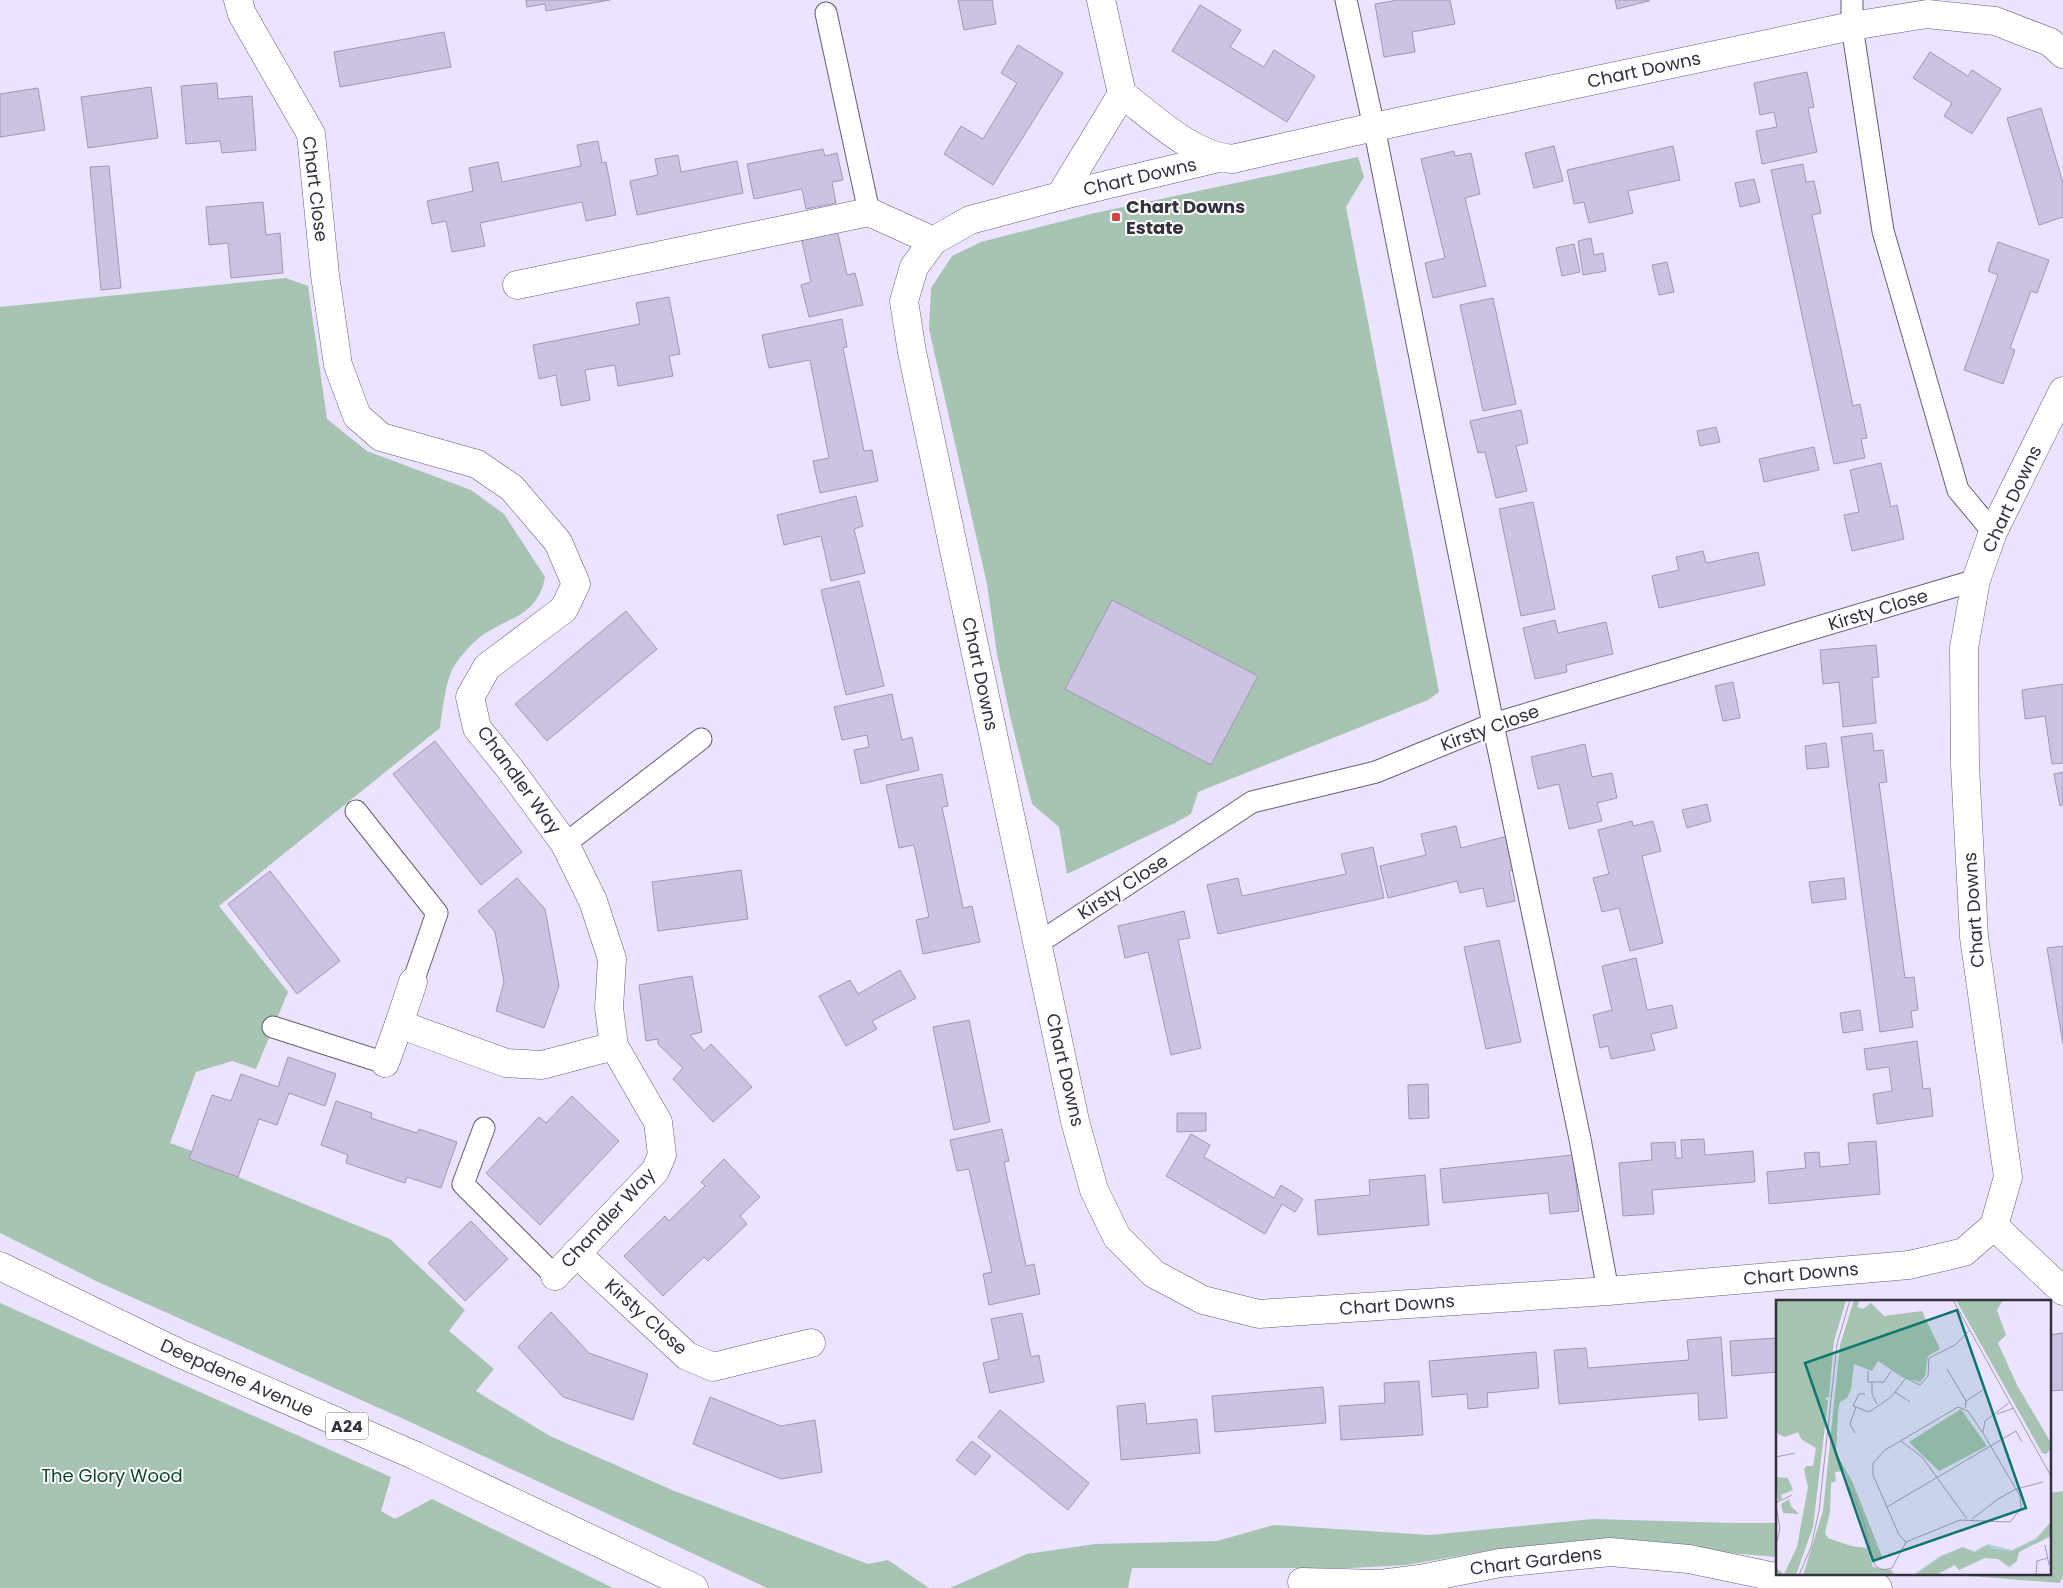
<svg xmlns="http://www.w3.org/2000/svg" width="2063" height="1588" font-family="Poppins,sans-serif">
<rect width="100%" height="100%" fill="#ebe3ff"/>
<g fill="#a6c4b1">
<polygon points="1358,157 1364,177 1346,207 1439,692 1428,700 1198,792 1191,814 1175,823 1067,874 1059,827 1032,804 1011,720 997,654 987,584 929,329 931,288 952,256 981,242 1095,213"/>
<path d="M286,278L308,286L327,419L367,451L471,490L504,514L545,577C538,615 512,616 484,634C474,641 461,655 455,665C446,677 442,713 440,728L219,906L288,992L256,1069L232,1061L196,1072L170,1143L192,1151L190,1159L238,1177L390,1239L465,1310L449,1331L494,1369L476,1391L550,1436L672,1490L868,1564L888,1560L929,1588H767L408,1421L98,1282L0,1233V307Z"/>
<polygon points="0,1303 391,1477 381,1511 395,1519 432,1499 613,1588 0,1588"/>
<polygon points="2063,1491 2063,1576 2060,1583 1945,1574 2049,1574 2049,1493"/>
<polygon points="1593,1519 1733,1523 1777,1523 1777,1557 1594,1542 1493,1550 1406,1565 1350,1568 1132,1568 1128,1588 950,1588 1027,1554 1095,1544 1217,1541 1274,1525 1430,1535"/>
</g>
<g fill="#ccc2e2" stroke="#a297b8">
<polygon points="526,0 610,0 546,11 545,4 527,7"/>
<polygon points="958,0 992,0 996,24 964,30"/>
<polygon points="1398,0 1450,0 1455,24 1412,32 1415,52 1384,57 1375,4"/>
<polygon points="1615,0 1649,0 1649,1 1617,9"/>
<polygon points="1200,5 1241,30 1230,47 1264,67 1274,50 1315,76 1287,122 1172,51"/>
<polygon points="444,32 451,67 340,87 334,52"/>
<polygon points="1018,45 1063,73 993,185 944,154 961,126 983,139 1017,83 1001,73"/>
<polygon points="1930,52 1968,76 1972,70 2001,89 1972,134 1944,116 1952,103 1913,78"/>
<polygon points="1807,72 1814,107 1808,108 1817,152 1762,164 1756,131 1777,127 1774,112 1760,115 1754,83"/>
<polygon points="217,83 218,99 252,96 256,150 222,153 220,141 186,144 181,86"/>
<polygon points="151,87 158,138 88,148 81,97"/>
<polygon points="38,88 45,130 0,137 0,94"/>
<polygon points="2041,108 2063,183 2063,217 2039,225 2007,118"/>
<polygon points="598,141 602,163 606,162 616,215 586,221 582,202 480,223 485,246 452,252 446,221 432,224 427,201 473,191 469,168 498,162 502,182 581,166 577,145"/>
<polygon points="1554,146 1563,181 1534,188 1525,153"/>
<polygon points="1673,146 1680,180 1628,191 1633,213 1589,223 1584,202 1574,204 1567,170"/>
<polygon points="823,149 825,156 837,153 843,180 832,182 836,203 806,209 802,189 754,199 747,164"/>
<polygon points="1454,151 1455,156 1471,153 1480,194 1465,198 1486,286 1433,298 1425,263 1445,258 1421,159"/>
<polygon points="678,155 681,172 737,161 743,193 637,215 630,181 658,175 655,159"/>
<polygon points="1803,164 1806,182 1814,181 1821,213 1812,215 1853,406 1860,404 1867,438 1861,439 1865,458 1834,464 1771,170"/>
<polygon points="109,166 121,288 101,290 90,167"/>
<polygon points="1754,179 1760,202 1740,207 1735,183"/>
<polygon points="263,202 266,235 280,233 283,273 231,278 228,243 209,245 206,207"/>
<polygon points="837,229 847,275 855,273 863,305 809,317 801,285 811,282 801,237"/>
<polygon points="1591,238 1594,255 1603,253 1606,271 1583,275 1578,241"/>
<polygon points="1998,242 2049,260 2037,293 2031,291 2010,348 2015,350 2003,384 1964,370 1998,275 1988,271"/>
<polygon points="1574,244 1580,272 1562,276 1556,248"/>
<polygon points="1667,262 1674,292 1659,295 1652,265"/>
<polygon points="669,297 680,354 669,356 673,376 618,386 615,365 585,370 590,400 561,406 556,375 539,379 533,345 640,324 636,303"/>
<polygon points="1493,298 1516,404 1483,411 1460,305"/>
<polygon points="842,319 847,347 843,348 864,451 872,450 878,481 820,493 813,461 829,458 810,360 769,368 762,335"/>
<polygon points="1521,410 1528,443 1516,446 1527,491 1496,498 1485,452 1478,453 1470,421"/>
<polygon points="1716,427 1720,442 1700,446 1697,431"/>
<polygon points="1814,447 1819,470 1764,482 1759,459"/>
<polygon points="1881,463 1891,507 1897,505 1904,539 1852,551 1844,515 1859,512 1850,470"/>
<polygon points="856,496 863,526 854,529 865,573 831,581 821,536 784,545 777,515"/>
<polygon points="1533,502 1555,609 1521,616 1499,509"/>
<polygon points="1703,551 1706,563 1758,552 1765,585 1659,608 1652,576 1679,570 1676,557"/>
<polygon points="859,581 884,686 846,695 821,590"/>
<polygon points="1112,600 1258,676 1211,765 1065,689"/>
<polygon points="626,611 657,649 547,741 515,704"/>
<polygon points="1555,620 1558,633 1606,622 1613,654 1566,665 1567,672 1535,679 1523,628"/>
<polygon points="1876,645 1879,677 1872,678 1876,723 1843,727 1839,682 1823,684 1820,650"/>
<polygon points="1733,682 1740,718 1723,721 1715,686"/>
<polygon points="2063,684 2063,763 2052,764 2045,716 2025,719 2022,690"/>
<polygon points="892,694 902,740 912,737 919,770 861,784 854,750 869,747 867,735 842,740 834,707"/>
<polygon points="1872,733 1874,751 1883,750 1887,782 1879,783 1905,978 1914,977 1918,1010 1911,1011 1913,1027 1880,1032 1841,737"/>
<polygon points="435,741 522,852 481,885 393,774"/>
<polygon points="1826,743 1829,767 1807,769 1805,746"/>
<polygon points="1585,744 1592,777 1612,773 1617,798 1597,803 1602,821 1569,829 1559,784 1538,789 1531,757"/>
<polygon points="2063,772 2063,805 2060,806 2054,774"/>
<polygon points="942,774 948,806 942,807 963,908 972,906 980,942 923,954 916,920 929,917 914,845 899,848 886,785"/>
<polygon points="1707,804 1711,821 1687,828 1682,810"/>
<polygon points="1632,821 1633,826 1653,821 1661,851 1642,856 1663,943 1630,951 1619,908 1602,912 1593,878 1609,874 1598,830"/>
<polygon points="1456,826 1461,848 1508,836 1516,869 1509,871 1515,901 1487,907 1483,888 1460,893 1457,881 1388,898 1380,866 1426,855 1421,834"/>
<polygon points="1373,847 1384,898 1218,934 1207,885 1238,878 1242,896 1346,874 1341,854"/>
<polygon points="741,870 748,919 658,931 652,882"/>
<polygon points="270,871 340,961 297,994 228,904"/>
<polygon points="517,878 545,909 559,986 544,1028 496,1011 504,982 495,932 478,911"/>
<polygon points="1844,878 1846,899 1812,903 1809,882"/>
<polygon points="1184,911 1190,938 1178,940 1201,1048 1171,1055 1148,952 1125,958 1118,926"/>
<polygon points="1499,940 1521,1042 1486,1049 1464,947"/>
<polygon points="2063,946 2063,1044 2047,948"/>
<polygon points="1636,958 1647,1010 1672,1005 1677,1028 1651,1034 1655,1050 1611,1059 1608,1046 1600,1048 1593,1015 1612,1010 1602,966"/>
<polygon points="900,970 916,998 872,1021 877,1029 846,1046 819,996 850,980 858,994"/>
<polygon points="692,976 702,1032 690,1035 704,1051 711,1044 752,1087 713,1122 673,1079 683,1068 658,1044 658,1039 646,1041 639,985"/>
<polygon points="1860,1010 1863,1030 1843,1033 1840,1013"/>
<polygon points="969,1020 990,1122 954,1130 933,1027"/>
<polygon points="1917,1041 1923,1089 1930,1088 1933,1116 1877,1124 1873,1094 1892,1091 1889,1067 1867,1070 1864,1049"/>
<polygon points="288,1057 336,1074 325,1106 289,1093 277,1125 259,1119 238,1177 189,1159 212,1095 231,1101 241,1074 278,1087"/>
<polygon points="1428,1084 1429,1118 1409,1119 1408,1085"/>
<polygon points="572,1096 619,1141 540,1225 486,1173 539,1117 546,1123"/>
<polygon points="336,1101 372,1113 371,1118 417,1133 419,1129 457,1142 441,1188 407,1177 405,1183 346,1163 348,1155 321,1145"/>
<polygon points="1177,1113 1206,1113 1206,1131 1177,1132"/>
<polygon points="1002,1129 1009,1161 1004,1162 1026,1266 1034,1264 1040,1294 989,1305 983,1274 992,1272 969,1169 957,1171 950,1140"/>
<polygon points="1191,1134 1210,1145 1204,1157 1274,1198 1281,1185 1303,1199 1295,1212 1282,1204 1265,1234 1166,1176"/>
<polygon points="1704,1139 1705,1155 1753,1151 1755,1182 1652,1190 1654,1214 1623,1216 1619,1163 1652,1160 1651,1143 1675,1142 1676,1158 1682,1158 1681,1140"/>
<polygon points="1876,1141 1880,1194 1769,1204 1767,1172 1806,1168 1804,1153 1819,1152 1820,1167 1850,1164 1848,1143"/>
<polygon points="1573,1155 1579,1211 1550,1214 1548,1193 1443,1203 1440,1169"/>
<polygon points="724,1159 760,1197 740,1216 747,1224 708,1261 704,1257 663,1296 624,1256 665,1216 669,1221 705,1186 701,1182"/>
<polygon points="1425,1175 1429,1225 1318,1235 1315,1200 1370,1195 1369,1180"/>
<polygon points="471,1221 508,1259 465,1301 428,1263"/>
<polygon points="551,1312 589,1353 648,1374 633,1420 563,1397 518,1347"/>
<polygon points="1022,1313 1031,1357 1039,1355 1044,1382 990,1393 983,1363 999,1359 991,1319"/>
<polygon points="2063,1333 2063,1390 2049,1391 2049,1335"/>
<polygon points="1721,1337 1727,1418 1699,1420 1698,1393 1559,1404 1554,1350 1586,1348 1588,1368 1689,1360 1687,1340"/>
<polygon points="1777,1338 1777,1372 1732,1376 1730,1341"/>
<polygon points="1536,1352 1539,1388 1487,1393 1488,1407 1468,1409 1467,1394 1432,1397 1429,1361"/>
<polygon points="1419,1381 1423,1435 1341,1440 1339,1406 1385,1403 1384,1383"/>
<polygon points="1323,1387 1326,1423 1215,1432 1212,1396"/>
<polygon points="710,1397 781,1426 815,1420 822,1472 781,1479 693,1444"/>
<polygon points="1145,1403 1147,1424 1197,1419 1200,1453 1121,1460 1117,1406"/>
<polygon points="1000,1410 1089,1483 1068,1510 978,1437"/>
<polygon points="972,1441 991,1456 975,1475 956,1460"/>
</g>
<g fill="none" stroke-linecap="round" stroke-linejoin="round">
<defs>
<g id="service">
<polyline points="1346,0 1374,127 1493,724 1580,1139 1608,1291"/>
<polyline points="1852,0 1852,26 1883,231 1958,490 1993,532"/>
<polyline points="826,13 869,212"/>
<polyline points="356,811 437,913 413,982"/>
<polyline points="565,844 701,739"/>
<polyline points="1037,944 1252,802 1376,772 1493,724 1976,580"/>
<polyline points="273,1027 385,1063"/>
<polyline points="484,1128 463,1184 555,1276"/>
</g>
<g id="minor">
<polyline points="238,0 242,14 311,134 325,275 338,365 357,416 381,437 477,464 512,488 558,542 576,584 564,609 487,667 470,697 477,728 510,769 565,844 593,901 612,959 609,1008 614,1046 658,1122 662,1155 655,1171 555,1276"/>
<path d="M1101,0L1122,94C1154,118 1191,155 1232,159L1374,127L1852,26L1927,14L1995,21L2050,42L2063,54"/>
<polyline points="1219,158 1060,196 970,220 933,241 914,267 904,301 912,352 1075,1121 1094,1190 1117,1237 1154,1274 1203,1300 1259,1314 1608,1291 1909,1265 1964,1252 1994,1226 2008,1177 1974,937 1965,765 1964,648 1976,580 1993,532 2063,391"/>
<polyline points="1060,196 1122,94"/>
<polyline points="517,285 869,212 933,241"/>
<polyline points="399,1024 413,982"/>
<polyline points="385,1063 399,1024 506,1063 542,1065 614,1046"/>
<polyline points="1994,1226 2063,1291"/>
<polyline points="576,1253 687,1356 713,1367 811,1343"/>
<polyline points="1302,1582 1380,1584 1420,1579 1500,1563 1610,1552 1689,1559 1770,1576 1878,1588"/>
</g>
<polyline id="trunk" points="0,1266 179,1353 416,1456 694,1588"/>
</defs>
<use href="#service" stroke="#685e7c" stroke-width="23"/>
<use href="#minor" stroke="#685e7c" stroke-width="29"/>
<use href="#trunk" stroke="#685e7c" stroke-width="29"/>
<use href="#service" stroke="#fff" stroke-width="21"/>
<use href="#minor" stroke="#fff" stroke-width="28"/>
<use href="#trunk" stroke="#fff" stroke-width="28"/>
</g>
<rect fill="#d54643" stroke="#fff" stroke-width="2" x="1111" y="212" width="10" height="10" rx="2.5"/>
<g text-anchor="middle" stroke-width="4" stroke-linejoin="round" paint-order="stroke">
<rect fill="#fff" stroke="#726e78" stroke-width="1" x="326" y="1412.5" width="42" height="27" rx="4"/>
<g font-size="16" font-weight="bold" fill="#35303e">
<text x="347" y="1432">A24</text>
</g>
<g font-size="18" fill="#35303e" stroke="#fff">
<text transform="translate(1644 70) rotate(-12)" y="6">Chart Downs</text>
<text transform="translate(1140 177) rotate(-13)" y="6">Chart Downs</text>
<text transform="translate(315 189) rotate(83)" y="6">Chart Close</text>
<text transform="translate(2012 499) rotate(-65)" y="6">Chart Downs</text>
<text transform="translate(1878 610) rotate(-17)" y="6">Kirsty Close</text>
<text transform="translate(980 674) rotate(78)" y="6">Chart Downs</text>
<text transform="translate(1490 728) rotate(-20)" y="6">Kirsty Close</text>
<text transform="translate(519 780) rotate(54)" y="6">Chandler Way</text>
<text transform="translate(1123 887) rotate(-33)" y="6">Kirsty Close</text>
<text transform="translate(1974 910) rotate(-94)" y="6">Chart Downs</text>
<text transform="translate(1065 1070) rotate(77)" y="6">Chart Downs</text>
<text transform="translate(608 1218) rotate(-47)" y="6">Chandler Way</text>
<text transform="translate(1801 1274) rotate(-5)" y="6">Chart Downs</text>
<text transform="translate(1397 1305) rotate(-4)" y="6">Chart Downs</text>
<text transform="translate(646 1317) rotate(42)" y="6">Kirsty Close</text>
<text transform="translate(237 1378) rotate(24)" y="6">Deepdene Avenue</text>
<text transform="translate(1536 1561) rotate(-7)" y="6">Chart Gardens</text>
</g>
<g font-size="18" font-weight="bold" fill="#35303e" stroke="#fff" text-anchor="start">
<text x="1126" y="213">Chart Downs<tspan x="1126" dy="21">Estate</tspan></text>
</g>
<g font-size="18" fill="#0c472b" stroke="#fff">
<text x="112" y="1482">The Glory Wood</text>
</g>
</g>
<g transform="translate(1776 1300)">
<rect width="275" height="275" fill="#ebe3ff"/>
<path d="M0,0H70L58,41L53,97L49,98L52,101L37,227L20,275H0V268L8,274L21,247L32,187L28,170L30,166H37L40,148L25,139L22,132L9,137L0,133ZM78,0H84L81,7L87,9L95,3L108,16L146,11L164,49L152,56L149,76L144,82L126,77L102,61L96,71L78,64L75,89L71,98L64,102L62,111L60,153L77,183L107,259L98,260L68,171L59,172L60,181L55,183L54,212L49,233L52,238L75,246L91,248L97,267L115,270L119,275H27L47,211L64,45ZM180,0H227L221,10L230,35L222,43L241,85L275,143V149L270,154L266,153ZM185,109L211,146L163,171L133,142ZM0,177L12,178L17,190L5,195L6,199L2,201ZM13,199L15,206L23,214L7,213L5,204ZM275,222V236L243,252L241,261L233,267L222,259L209,258L183,270L179,265L160,275H138L164,257L187,247L198,252L211,245L235,251L260,239Z" fill="#a6c4b1"/>
<path d="M275,221L260,239L237,251L216,249L211,245L198,252L187,247L164,257L138,275H137L164,256L186,247L199,251L212,244L236,250L260,238Z" fill="#aed3e5"/>
<path fill="none" stroke="#a29bb2" stroke-width="1" d="M177,0L275,176M171,69L190,101L189,108M92,71V82H96V94L101,104M96,82H108L115,71M119,92L134,102M89,94H83L77,106L93,112L115,97L130,78L144,85L152,76L153,58L179,45L194,30M190,101L207,90M182,107L192,111L207,133L244,196L245,208L234,222L184,220L130,242L123,235L97,175V163L109,150ZM221,114L238,108M207,132L209,121L234,102M79,133L74,124L80,107M125,141L146,157L191,219M0,157L19,153M73,187L86,216L99,266L107,270L116,268L130,242M0,203L16,195M0,205L4,228L0,246M111,207L240,131L246,142M196,219L222,199L240,189L267,182M269,245L273,265M23,275L35,247L43,211L61,44L74,0M260,275L261,261L272,258"/>
<path fill="#0f766e" fill-opacity="0.15" stroke="#0f766e" stroke-width="2.5" d="M181,10L250,208L97,261L29,63Z"/>
<rect width="275" height="275" fill="none" stroke="#35303e" stroke-width="2.5"/>
</g>
</svg>
